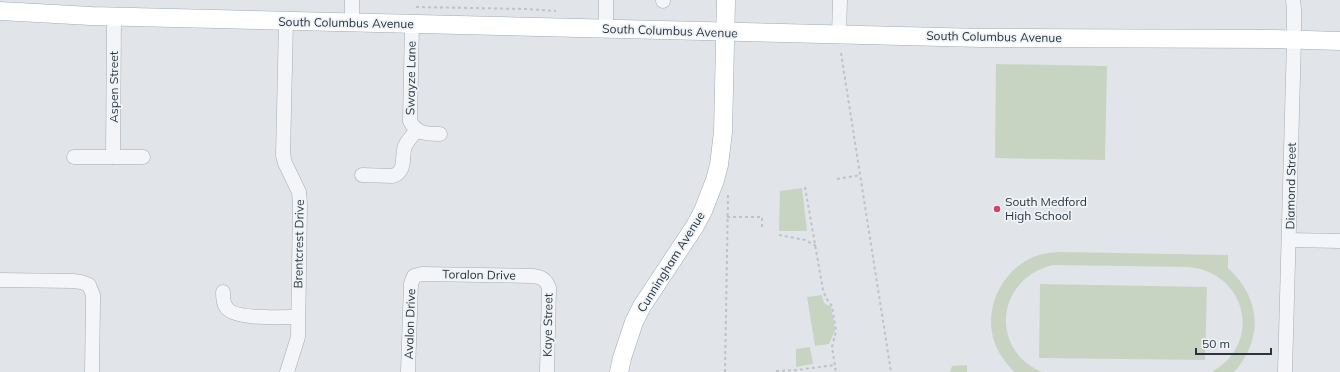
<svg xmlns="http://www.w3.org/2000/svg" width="1340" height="372" font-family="Mulish,sans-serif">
<rect width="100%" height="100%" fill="#e1e5ea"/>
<g fill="#c8d4c2">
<polygon points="996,64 1107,66 1105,160 995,158"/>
<polygon points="802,188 807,231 779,231 780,191"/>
<path d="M1061,252L1228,255V268C1261,298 1264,339 1234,372H1212C1263,343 1247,273 1189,267L1053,265C997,278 988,349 1042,372H1014C1006,363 998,353 994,341C983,306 1004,266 1039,255C1046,253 1053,252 1061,252Z"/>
<polygon points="1040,284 1207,287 1205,360 1039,358"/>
<path d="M822,295C823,301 824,305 831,306L835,330L829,344L815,346L807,297Z"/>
<polygon points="810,347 813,364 796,367 796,349"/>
<polygon points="967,365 967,372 950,372 952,366"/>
</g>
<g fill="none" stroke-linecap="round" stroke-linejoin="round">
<defs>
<g id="minor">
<polyline points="663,1 663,0"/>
<polyline points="286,22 283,155 285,163 299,192 300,204 298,337 287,372"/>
<polyline points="352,23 352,0"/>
<path d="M412,24L410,121C416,134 427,134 440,134"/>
<polyline points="606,29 606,0"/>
<polyline points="839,35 840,0"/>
<polyline points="74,157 143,157"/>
<polyline points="113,157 114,17"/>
<path d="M362,175L393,176C407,171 401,157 405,146C408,140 413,135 417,130"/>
<polyline points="1289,240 1340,241"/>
<polyline points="0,280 73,281 81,282 89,285 93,295 93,304 92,372"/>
<path d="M223,292C223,297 223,303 226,307C233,320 283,317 298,317"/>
<path d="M408,372L411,284L414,276L422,274L533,276C541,277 546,279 549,288L547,372"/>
<polyline points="1285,372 1294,40 1294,9 1293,0"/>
</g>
<g id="major">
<polyline points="0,11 91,16 982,38 1275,39 1340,41"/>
<polyline points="619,372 622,358 634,322 642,306 695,226 703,211 715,180 719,165 723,132 726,0"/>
</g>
</defs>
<use href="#minor" stroke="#a6adb4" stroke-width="15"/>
<use href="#major" stroke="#a0abb6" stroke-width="19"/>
<g stroke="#bec3c9" stroke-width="2" stroke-dasharray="3 3" stroke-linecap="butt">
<polyline points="416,7 526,9 556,11"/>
<polyline points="841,53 891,372"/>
<polyline points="837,179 860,175"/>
<polyline points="805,187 823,290 826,298 832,306 836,331 832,347 836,372"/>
<polyline points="727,217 762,217 762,230"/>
<polyline points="779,235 805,240 816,246"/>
<polyline points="776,371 797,370 835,365"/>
<polyline points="725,372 728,195"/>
</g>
<use href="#minor" stroke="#f3f5f8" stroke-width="14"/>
<use href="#major" stroke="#fff" stroke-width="18"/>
</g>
<circle fill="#d14469" stroke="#f0f4f7" stroke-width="1.5" cx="997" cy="209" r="4"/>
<g text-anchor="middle" stroke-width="3.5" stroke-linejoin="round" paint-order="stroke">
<g font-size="12" fill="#293542" stroke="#f0f4f7">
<text transform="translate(346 23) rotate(1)" y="4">South Columbus Avenue</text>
<text transform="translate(670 31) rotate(2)" y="4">South Columbus Avenue</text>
<text transform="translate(994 37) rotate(1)" y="4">South Columbus Avenue</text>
<text transform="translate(411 78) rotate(-89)" y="4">Swayze Lane</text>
<text transform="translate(114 87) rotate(-90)" y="4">Aspen Street</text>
<text transform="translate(1291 186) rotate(-89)" y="4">Diamond Street</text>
<text transform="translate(299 244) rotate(-89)" y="4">Brentcrest Drive</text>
<text transform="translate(671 262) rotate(-58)" y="4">Cunningham Avenue</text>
<text transform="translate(479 275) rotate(1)" y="4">Toralon Drive</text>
<text transform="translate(410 324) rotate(-88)" y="4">Avalon Drive</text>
<text transform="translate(548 325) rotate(-89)" y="4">Kaye Street</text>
</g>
<g font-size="12" fill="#293542" stroke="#f0f4f7" text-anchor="start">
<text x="1005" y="206">South Medford<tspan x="1005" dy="14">High School</tspan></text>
</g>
</g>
<path d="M1196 348v6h75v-6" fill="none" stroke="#293542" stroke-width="2"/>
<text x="1202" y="348" font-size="12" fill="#293542" stroke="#f0f4f7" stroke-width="3" paint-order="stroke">50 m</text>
</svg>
